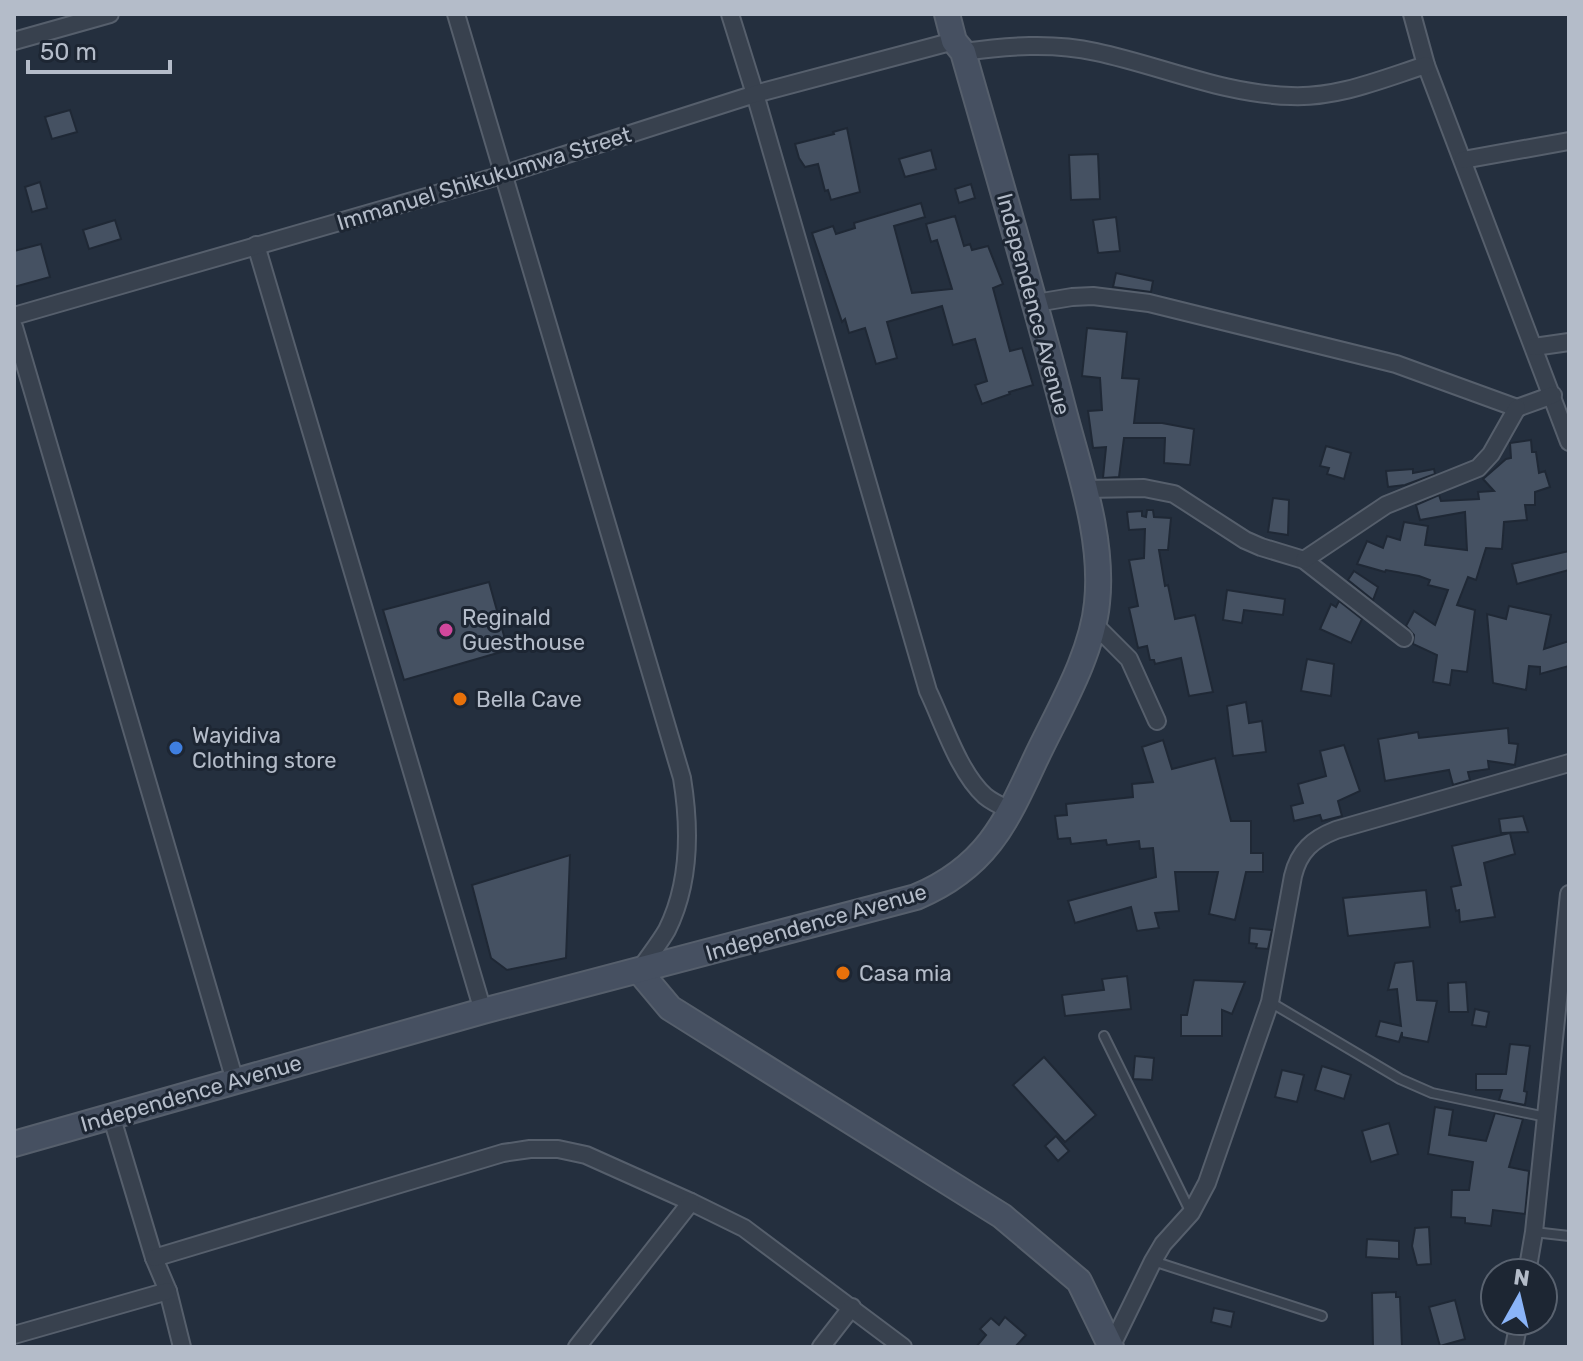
<svg xmlns="http://www.w3.org/2000/svg" width="1583" height="1361" font-family="Rubik,sans-serif">
<rect width="100%" height="100%" fill="#242f3e"/>
<g fill="#455162" stroke="#1f2835" stroke-width="2">
<polygon points="70,110 77,132 52,139 45,117"/>
<polygon points="847,128 860,192 831,200 828,190 825,191 818,164 805,167 799,158 795,144 834,134 833,132"/>
<polygon points="931,150 936,169 905,177 899,159"/>
<polygon points="1098,154 1100,199 1071,200 1069,155"/>
<polygon points="40,182 47,208 32,212 25,187"/>
<polygon points="971,184 975,198 959,203 955,189"/>
<polygon points="921,203 925,217 894,226 912,293 952,289 937,240 931,242 926,224 955,216 964,246 970,244 972,250 988,246 1003,284 993,288 1010,351 1022,348 1033,385 1009,392 1010,394 982,404 975,385 987,381 975,339 953,345 942,306 887,322 897,358 876,364 865,328 849,333 845,319 842,322 812,233 833,226 836,234 855,228 854,223"/>
<polygon points="1116,217 1120,251 1098,253 1093,220"/>
<polygon points="115,220 121,239 89,249 83,230"/>
<polygon points="41,244 50,277 14,287 14,251"/>
<polygon points="1116,273 1153,281 1151,292 1113,287"/>
<polygon points="1087,328 1127,332 1122,378 1139,379 1134,423 1162,423 1194,429 1190,465 1164,463 1165,438 1124,438 1119,477 1103,478 1106,447 1093,448 1088,411 1102,410 1100,378 1082,376"/>
<polygon points="1531,440 1532,452 1536,452 1539,473 1545,471 1550,487 1535,492 1535,505 1525,505 1527,520 1504,522 1502,549 1486,548 1476,580 1468,577 1457,605 1475,610 1467,672 1452,670 1450,685 1433,682 1437,655 1413,644 1414,635 1406,626 1414,611 1435,625 1448,590 1428,585 1430,580 1419,576 1386,570 1385,572 1357,564 1367,541 1383,548 1387,536 1400,540 1404,522 1428,526 1425,545 1467,550 1465,512 1420,520 1416,505 1439,495 1441,501 1479,499 1478,492 1494,491 1483,479 1506,459 1511,458 1510,443"/>
<polygon points="1326,446 1351,453 1344,479 1327,474 1329,468 1320,466"/>
<polygon points="1413,469 1413,473 1434,469 1435,474 1405,485 1388,487 1386,471"/>
<polygon points="1273,498 1289,500 1288,535 1268,532"/>
<polygon points="1147,510 1153,510 1154,517 1171,518 1168,550 1159,550 1165,586 1168,585 1175,619 1195,615 1213,692 1189,696 1181,658 1155,664 1154,660 1150,660 1147,646 1138,648 1129,608 1138,606 1129,560 1144,558 1145,529 1129,530 1127,512 1142,511 1142,516 1146,517"/>
<polygon points="1569,551 1569,570 1517,584 1512,564"/>
<polygon points="1354,571 1378,587 1373,600 1348,580"/>
<polygon points="489,582 508,650 404,680 383,610"/>
<polygon points="1227,590 1285,599 1283,615 1244,610 1242,623 1223,620"/>
<polygon points="1339,601 1362,619 1351,643 1320,629 1331,604 1336,607"/>
<polygon points="1509,606 1551,615 1544,649 1569,641 1569,666 1540,674 1540,667 1529,666 1526,690 1493,683 1487,614 1506,619"/>
<polygon points="1307,659 1334,664 1331,696 1301,691"/>
<polygon points="1246,702 1249,723 1262,721 1266,752 1233,756 1227,706"/>
<polygon points="1508,728 1509,743 1518,744 1515,765 1488,761 1489,769 1468,772 1470,780 1453,785 1449,770 1385,781 1378,739 1418,732 1419,738"/>
<polygon points="1163,740 1172,769 1215,758 1231,821 1251,821 1251,853 1263,853 1263,872 1246,872 1235,920 1209,914 1218,872 1175,872 1179,911 1155,913 1159,928 1137,931 1131,907 1075,923 1068,901 1156,877 1153,848 1140,849 1139,841 1107,845 1106,840 1071,844 1070,838 1058,839 1055,816 1067,815 1066,804 1133,797 1132,784 1153,782 1142,747"/>
<polygon points="1344,745 1360,791 1338,801 1342,816 1322,821 1320,815 1294,821 1291,806 1303,803 1298,784 1326,776 1320,751"/>
<polygon points="1523,816 1528,832 1501,833 1499,819"/>
<polygon points="1510,833 1515,854 1484,863 1495,917 1460,922 1459,910 1456,911 1451,887 1461,885 1452,846"/>
<polygon points="570,855 566,958 507,970 491,958 472,885"/>
<polygon points="1426,890 1430,927 1348,936 1343,898"/>
<polygon points="1250,928 1272,930 1268,949 1256,948 1257,944 1249,943"/>
<polygon points="1413,961 1417,1000 1437,1001 1428,1042 1402,1037 1402,1032 1399,1042 1376,1036 1380,1021 1401,1026 1397,989 1388,990 1395,963"/>
<polygon points="1127,976 1131,1009 1065,1016 1062,995 1104,990 1102,979"/>
<polygon points="1194,980 1245,982 1232,1014 1222,1010 1222,1036 1181,1036 1181,1015 1187,1015"/>
<polygon points="1466,982 1468,1012 1449,1012 1448,983"/>
<polygon points="1475,1009 1489,1012 1486,1027 1472,1025"/>
<polygon points="1510,1044 1530,1046 1524,1091 1527,1092 1525,1105 1499,1100 1502,1090 1476,1090 1476,1074 1506,1074"/>
<polygon points="1135,1056 1154,1058 1152,1080 1133,1079"/>
<polygon points="1044,1057 1096,1115 1065,1142 1013,1085"/>
<polygon points="1322,1066 1351,1075 1344,1099 1315,1090"/>
<polygon points="1282,1070 1304,1075 1297,1102 1275,1097"/>
<polygon points="1435,1107 1453,1110 1449,1135 1486,1141 1495,1113 1523,1119 1509,1167 1529,1171 1525,1214 1493,1210 1491,1226 1465,1223 1465,1218 1451,1217 1452,1190 1469,1190 1473,1162 1428,1154"/>
<polygon points="1389,1123 1398,1154 1371,1162 1362,1131"/>
<polygon points="1056,1136 1069,1151 1058,1161 1045,1146"/>
<polygon points="1429,1227 1431,1264 1417,1265 1412,1246 1415,1228"/>
<polygon points="1367,1239 1399,1241 1399,1259 1366,1257"/>
<polygon points="1396,1292 1396,1297 1400,1297 1402,1347 1373,1347 1372,1293"/>
<polygon points="1455,1300 1465,1339 1440,1346 1429,1307"/>
<polygon points="1214,1308 1234,1312 1231,1327 1211,1322"/>
<polygon points="1005,1317 1026,1335 1015,1347 976,1347 986,1335 980,1329 991,1318 999,1325"/>
</g>
<g fill="none" stroke-linecap="round" stroke-linejoin="round">
<defs>
<g id="lane">
<polyline points="1270,1002 1400,1079 1432,1093 1546,1117"/>
<polyline points="1104,1036 1191,1213"/>
<polyline points="1534,1232 1569,1236"/>
<polyline points="1153,1261 1322,1316"/>
</g>
<g id="street">
<path d="M456,14L682,778C690,827 690,884 667,930C659,944 648,957 639,971"/>
<path d="M730,14L755,94L928,691C943,722 959,773 985,796C992,802 1003,807 1012,811"/>
<polyline points="1412,14 1426,65 1569,442"/>
<polyline points="14,41 110,14"/>
<path d="M963,52C1007,46 1052,42 1096,52C1162,66 1222,94 1291,96C1338,98 1382,79 1426,65"/>
<polyline points="1463,160 1569,141"/>
<polyline points="256,245 483,1011"/>
<polyline points="1036,303 1072,297 1093,296 1149,303 1396,364 1517,408 1553,395"/>
<polyline points="14,316 502,175 755,94 954,41"/>
<polyline points="14,327 235,1081"/>
<polyline points="1534,347 1569,342"/>
<polyline points="1084,489 1144,488 1174,494 1245,540 1261,547 1304,560 1404,638"/>
<polyline points="1304,560 1386,505 1478,468 1491,454 1517,408"/>
<polyline points="1093,623 1129,659 1157,721"/>
<polyline points="111,1115 154,1258 168,1291 182,1347"/>
<polyline points="154,1258 503,1153 530,1149 558,1149 586,1155 691,1202 744,1228 903,1347"/>
<polyline points="1527,1273 1534,1232 1569,894"/>
<polyline points="14,1335 168,1291"/>
<polyline points="577,1347 691,1202"/>
<polyline points="821,1347 852,1307"/>
<path d="M1111,1347L1153,1261L1163,1244L1191,1213L1207,1183L1270,1002L1293,876C1299,851 1313,839 1336,830L1569,763"/>
<polyline points="1514,1347 1519,1321"/>
</g>
<g id="secondary">
<polyline points="639,971 670,1008 1002,1216 1079,1281 1111,1347"/>
<path d="M14,1144L483,1011L916,897C985,868 1005,825 1035,760C1057,713 1092,656 1097,603C1104,538 1079,470 1063,408C1032,289 997,171 963,52L954,41L947,14"/>
</g>
</defs>
<use href="#lane" stroke="#565f6c" stroke-width="12"/>
<use href="#street" stroke="#565f6c" stroke-width="20"/>
<use href="#secondary" stroke="#565f6c" stroke-width="28"/>
<use href="#lane" stroke="#38414e" stroke-width="8"/>
<use href="#street" stroke="#38414e" stroke-width="16"/>
<use href="#secondary" stroke="#465061" stroke-width="24"/>
</g>
<circle fill="#d1479c" stroke="#1d2633" stroke-width="3" cx="446" cy="630" r="8"/>
<g fill="#e8710a" stroke="#1d2633" stroke-width="3">
<circle cx="460" cy="699" r="8"/>
<circle cx="843" cy="973" r="8"/>
</g>
<circle fill="#3f7fe0" stroke="#1d2633" stroke-width="3" cx="176" cy="748" r="8"/>
<g text-anchor="middle" stroke-width="6" stroke-linejoin="round" paint-order="stroke">
<g font-size="22" fill="#b4bcc9" stroke="#1d2633">
<text transform="translate(484 178) rotate(-17)" y="8">Immanuel Shikukumwa Street</text>
<text transform="translate(1034 304) rotate(75)" y="8">Independence Avenue</text>
<text transform="translate(816 922) rotate(-16)" y="8">Independence Avenue</text>
<text transform="translate(191 1093) rotate(-16)" y="8">Independence Avenue</text>
</g>
<g font-size="22" fill="#b4bcc9" stroke="#1d2633" text-anchor="start">
<text x="462" y="625">Reginald<tspan x="462" dy="25">Guesthouse</tspan></text>
<text x="476" y="707">Bella Cave</text>
<text x="192" y="743">Wayidiva<tspan x="192" dy="25">Clothing store</tspan></text>
<text x="859" y="981">Casa mia</text>
</g>
</g>
<rect width="1583" height="1361" fill="none" stroke="#b4bcc9" stroke-width="32"/>
<g transform="translate(1519 1297) rotate(8)"><circle r="38" fill="#1d2633" stroke="#59626f" stroke-width="2"/>
<path d="M0-6L14 30L0 20L-14 30Z" fill="#8ab4f8"/>
<text y="-12" font-size="22" font-weight="bold" text-anchor="middle" fill="#b4bcc9">N</text>
</g>
<path d="M28 60v12h142v-12" fill="none" stroke="#b4bcc9" stroke-width="4"/>
<text x="40" y="60" font-size="24" fill="#b4bcc9" stroke="#1d2633" stroke-width="6" paint-order="stroke">50 m</text>
</svg>
